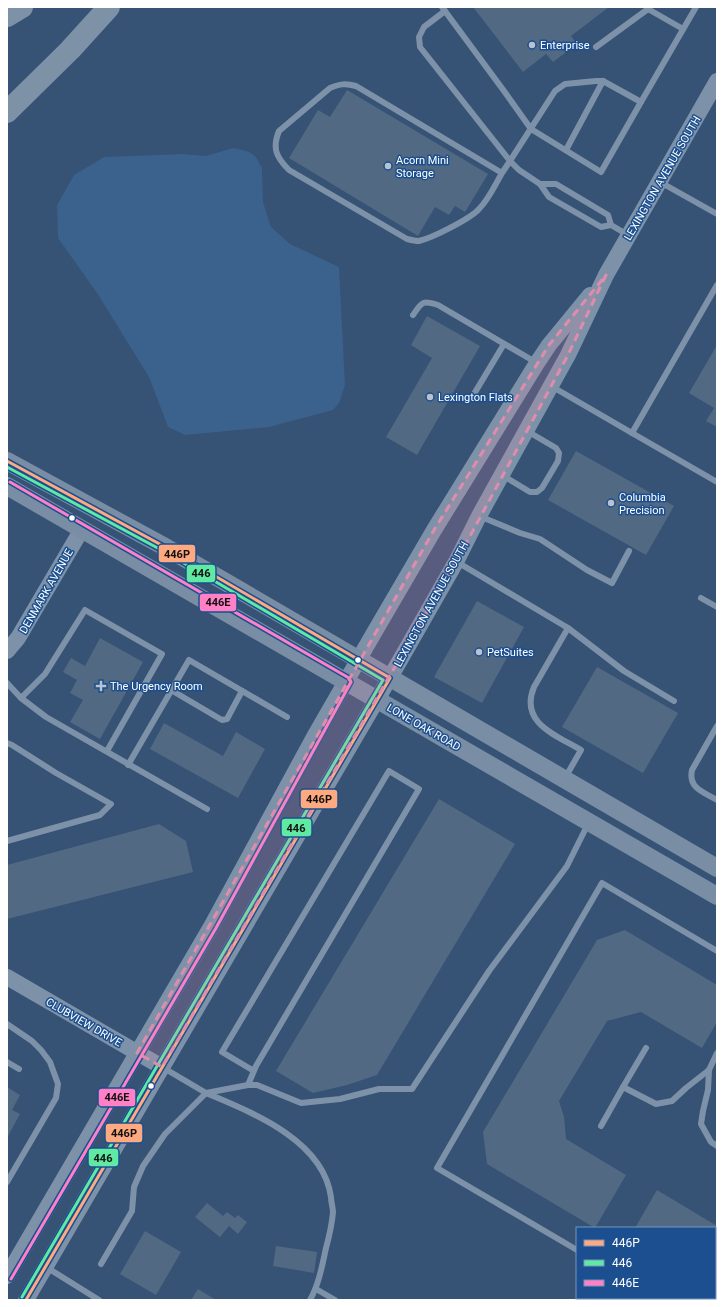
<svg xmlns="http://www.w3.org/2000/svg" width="724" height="1307" font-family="Roboto,sans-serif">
<rect width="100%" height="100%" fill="#365274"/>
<path fill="#3b618d" d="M233,148C242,150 253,151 257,159C259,162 259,164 262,167L263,202L271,227L290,244L339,267L345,385L339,403L333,410L269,427L185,435L168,427L149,377L97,293L58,238L57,205L74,175L104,157L183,154L206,156Z"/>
<g fill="#526984">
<polygon points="473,7 609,7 571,36 577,44 553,62 546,54 523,72"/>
<polygon points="347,90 488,174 465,212 455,206 449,215 435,207 418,236 289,158 318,110 330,117"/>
<polygon points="427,316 480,346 417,455 386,437 432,358 411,345"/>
<polygon points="717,345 717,427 706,421 714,408 689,393"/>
<polygon points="576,451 674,506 646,555 548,500"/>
<polygon points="477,601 524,627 482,703 434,677"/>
<polygon points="100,638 143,662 100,739 70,722 83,700 70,693 77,680 63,672 71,658 85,666"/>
<polygon points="597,667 678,713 643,773 562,727"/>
<polygon points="164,723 223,756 236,732 265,749 238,798 150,749"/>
<polygon points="439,799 515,844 377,1075 347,1085 313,1093 276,1071"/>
<polygon points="159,824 186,841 193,872 7,919 7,865"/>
<polygon points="625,930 717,985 717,1022 702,1048 641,1012 607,1021 559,1101 564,1117 566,1139 626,1175 595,1228 487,1164 483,1132 597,940"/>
<polygon points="7,1087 20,1095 12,1110 20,1114 7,1138"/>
<polygon points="657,1190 717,1226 717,1228 635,1228"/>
<polygon points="207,1203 223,1216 227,1212 235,1218 238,1215 247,1222 238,1234 229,1226 220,1237 195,1217"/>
<polygon points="145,1231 181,1252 156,1295 120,1274"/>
<polygon points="276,1246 317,1252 314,1273 273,1266"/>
<polygon points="198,1289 216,1300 191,1300"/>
</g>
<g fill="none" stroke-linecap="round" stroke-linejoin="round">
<g stroke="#7d92a8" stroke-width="6">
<polyline points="442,7 504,91 531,129 601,172 641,102 603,81 596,81 565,84 555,91 510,161 519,170 540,184"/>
<polyline points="649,7 648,9 683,29"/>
<path d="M445,11L424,27L419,37L420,47L510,161L502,173L356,86C345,83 340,84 330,88L279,131C272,148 276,157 289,170L407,239C411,240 415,241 419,241C432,238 470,219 479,209C489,199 495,185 502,173"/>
<polyline points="596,47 648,9"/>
<polyline points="641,102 696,7"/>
<polyline points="566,150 603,81"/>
<polyline points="660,182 717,214"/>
<polyline points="611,225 608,215 556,184 540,184 549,197 601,227 611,225 628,235"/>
<path d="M413,315C422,302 422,300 438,305L537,363"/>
<polyline points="551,386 632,433 717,285"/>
<polyline points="474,394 504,344"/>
<polyline points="632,433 717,482"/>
<polyline points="502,475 530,492 537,492 542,488 558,461 559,453 556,448 527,431"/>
<polyline points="479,516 520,533 540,539 587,570 612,583 629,551"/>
<path d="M457,562L568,628L534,687C519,723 556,735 581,750L565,778"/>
<polyline points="701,598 717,607"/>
<polyline points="568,628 624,671 674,701"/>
<polyline points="7,683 21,698 46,717 207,809"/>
<polyline points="171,690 222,720 227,719 242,691"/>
<polyline points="21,698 45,674 85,610 162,654 107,751"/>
<path d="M717,726L692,770C688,788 703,792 717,800"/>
<polyline points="7,743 12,745 56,773 111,804 100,815 7,841"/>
<polyline points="128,765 189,660 287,717"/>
<polyline points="7,1024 32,1041 41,1050 50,1062 58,1084 56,1098 7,1182"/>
<polyline points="646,1048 623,1087 656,1104 672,1101 686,1088 709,1070 717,1053"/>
<polyline points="7,1062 19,1069"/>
<polyline points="709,1070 708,1090 703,1111 701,1124 711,1142 717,1146"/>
<polyline points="248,1085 257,1085 301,1103 340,1099 379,1089 412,1089 489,971 567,866 588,824"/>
<polyline points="206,1093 248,1085 256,1066 419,789 389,771 222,1052 254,1071"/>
<path d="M206,1093C253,1113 323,1140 331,1197C331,1202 333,1208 333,1212C332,1224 329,1237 326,1248C322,1266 319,1284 310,1300"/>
<polyline points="601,1126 623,1087"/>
<polyline points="577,1250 437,1168 602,883 717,951"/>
<polyline points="101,1264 132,1211 134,1187 143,1166 165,1134 206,1093 162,1067"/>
<polyline points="46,1267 99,1300"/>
<polyline points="316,1289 335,1300"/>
<polyline points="660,1298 663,1300"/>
</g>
<g stroke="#7d92a8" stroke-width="16">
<polyline points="7,651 18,638 82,529"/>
<polyline points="7,977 162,1067"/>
<polyline points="7,1276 212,925 314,737 371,638 434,530 537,363 549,345 590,295"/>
<polyline points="26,1300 399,662 456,562 479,516 568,355 606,275 717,81"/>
</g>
<g stroke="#798da4" stroke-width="18">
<polyline points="7,461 167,548 717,868"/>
<polyline points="7,486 717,896"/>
</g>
<g stroke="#7e92a7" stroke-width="22">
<polyline points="7,16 22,7"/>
<polyline points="7,112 70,50 109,7"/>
</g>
<defs>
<polyline id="bus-1" points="7,461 167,548 390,678 26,1300"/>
<polyline id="bus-2" points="7,467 165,552 383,680 22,1297"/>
<polyline id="bus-3" points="10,482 349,678 351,682 216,928 11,1279"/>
</defs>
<use href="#bus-1" stroke="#1b4f8f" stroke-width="6"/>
<use href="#bus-2" stroke="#1b4f8f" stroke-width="6"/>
<use href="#bus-3" stroke="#1b4f8f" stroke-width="6"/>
<use href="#bus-1" stroke="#ffa980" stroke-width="3"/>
<use href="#bus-2" stroke="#60e9a3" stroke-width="3"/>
<use href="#bus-3" stroke="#ff80c5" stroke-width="3"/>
</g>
<path fill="#e08cad" fill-opacity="0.2" stroke="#e08cad" stroke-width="3" stroke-dasharray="8 5" stroke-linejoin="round" d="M606,275L568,355L456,562L162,1067L137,1053L434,530L549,345Z"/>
<g fill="#b9c2ce" stroke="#1b4f8f" stroke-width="1.5">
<circle cx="532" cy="45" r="4"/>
<circle cx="388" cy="166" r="4"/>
<circle cx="430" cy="397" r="4"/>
<circle cx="611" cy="503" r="4"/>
<circle cx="479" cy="652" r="4"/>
<path d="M99 680h4v4h4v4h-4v4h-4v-4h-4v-4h4z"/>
</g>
<g fill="#fff" stroke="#1b4f8f" stroke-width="1.5">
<circle cx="72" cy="518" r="3.5"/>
<circle cx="358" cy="660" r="3.5"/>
<circle cx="151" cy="1086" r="3.5"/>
</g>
<g text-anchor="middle" stroke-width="3" stroke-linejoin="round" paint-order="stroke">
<g font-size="11" fill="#fff" stroke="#1b4f8f" text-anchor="start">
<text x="540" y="49">Enterprise</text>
<text x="396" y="164">Acorn Mini<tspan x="396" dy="13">Storage</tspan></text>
<text x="438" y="401">Lexington Flats</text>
<text x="619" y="501">Columbia<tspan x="619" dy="13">Precision</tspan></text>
<text x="487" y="656">PetSuites</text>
<text x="110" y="690">The Urgency Room</text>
</g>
<g font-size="11" fill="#fff" stroke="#1b4f8f">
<text transform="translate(662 178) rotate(-60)" y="4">LEXINGTON AVENUE SOUTH</text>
<text transform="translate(46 591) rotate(-60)" y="4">DENMARK AVENUE</text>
<text transform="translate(431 604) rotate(-61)" y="4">LEXINGTON AVENUE SOUTH</text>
<text transform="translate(424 727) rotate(30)" y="4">LONE OAK ROAD</text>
<text transform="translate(84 1022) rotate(30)" y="4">CLUBVIEW DRIVE</text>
</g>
</g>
<g stroke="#1b4f8f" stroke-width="1.5">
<rect x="158" y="544" width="38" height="19" rx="4" fill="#ffa980"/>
<rect x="186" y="564" width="30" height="19" rx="4" fill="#60e9a3"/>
<rect x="199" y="593" width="38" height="19" rx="4" fill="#ff80c5"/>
<rect x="300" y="789" width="38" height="20" rx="4" fill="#ffa980"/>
<rect x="281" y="818" width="31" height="19" rx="4" fill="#60e9a3"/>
<rect x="98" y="1088" width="38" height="19" rx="4" fill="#ff80c5"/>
<rect x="105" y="1123" width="38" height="20" rx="4" fill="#ffa980"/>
<rect x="88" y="1148" width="31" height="19" rx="4" fill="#60e9a3"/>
</g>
<g font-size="11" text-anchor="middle" font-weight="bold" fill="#111">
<text x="177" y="558">446P</text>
<text x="201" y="577">446</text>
<text x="218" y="606">446E</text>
<text x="319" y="803">446P</text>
<text x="296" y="832">446</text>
<text x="117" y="1101">446E</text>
<text x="124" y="1137">446P</text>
<text x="103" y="1162">446</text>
</g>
<rect width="724" height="1307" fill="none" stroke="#ffffff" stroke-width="16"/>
<rect x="576" y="1227" width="140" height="72" fill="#1b4f8f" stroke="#7695bc"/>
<rect x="584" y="1240" width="20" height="6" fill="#ffa980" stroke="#7695bc"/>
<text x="612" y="1247" font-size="12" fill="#ffffff">446P</text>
<rect x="584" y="1260" width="20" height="6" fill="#60e9a3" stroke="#7695bc"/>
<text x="612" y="1267" font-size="12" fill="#ffffff">446</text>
<rect x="584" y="1280" width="20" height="6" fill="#ff80c5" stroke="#7695bc"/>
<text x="612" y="1287" font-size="12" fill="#ffffff">446E</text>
</svg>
